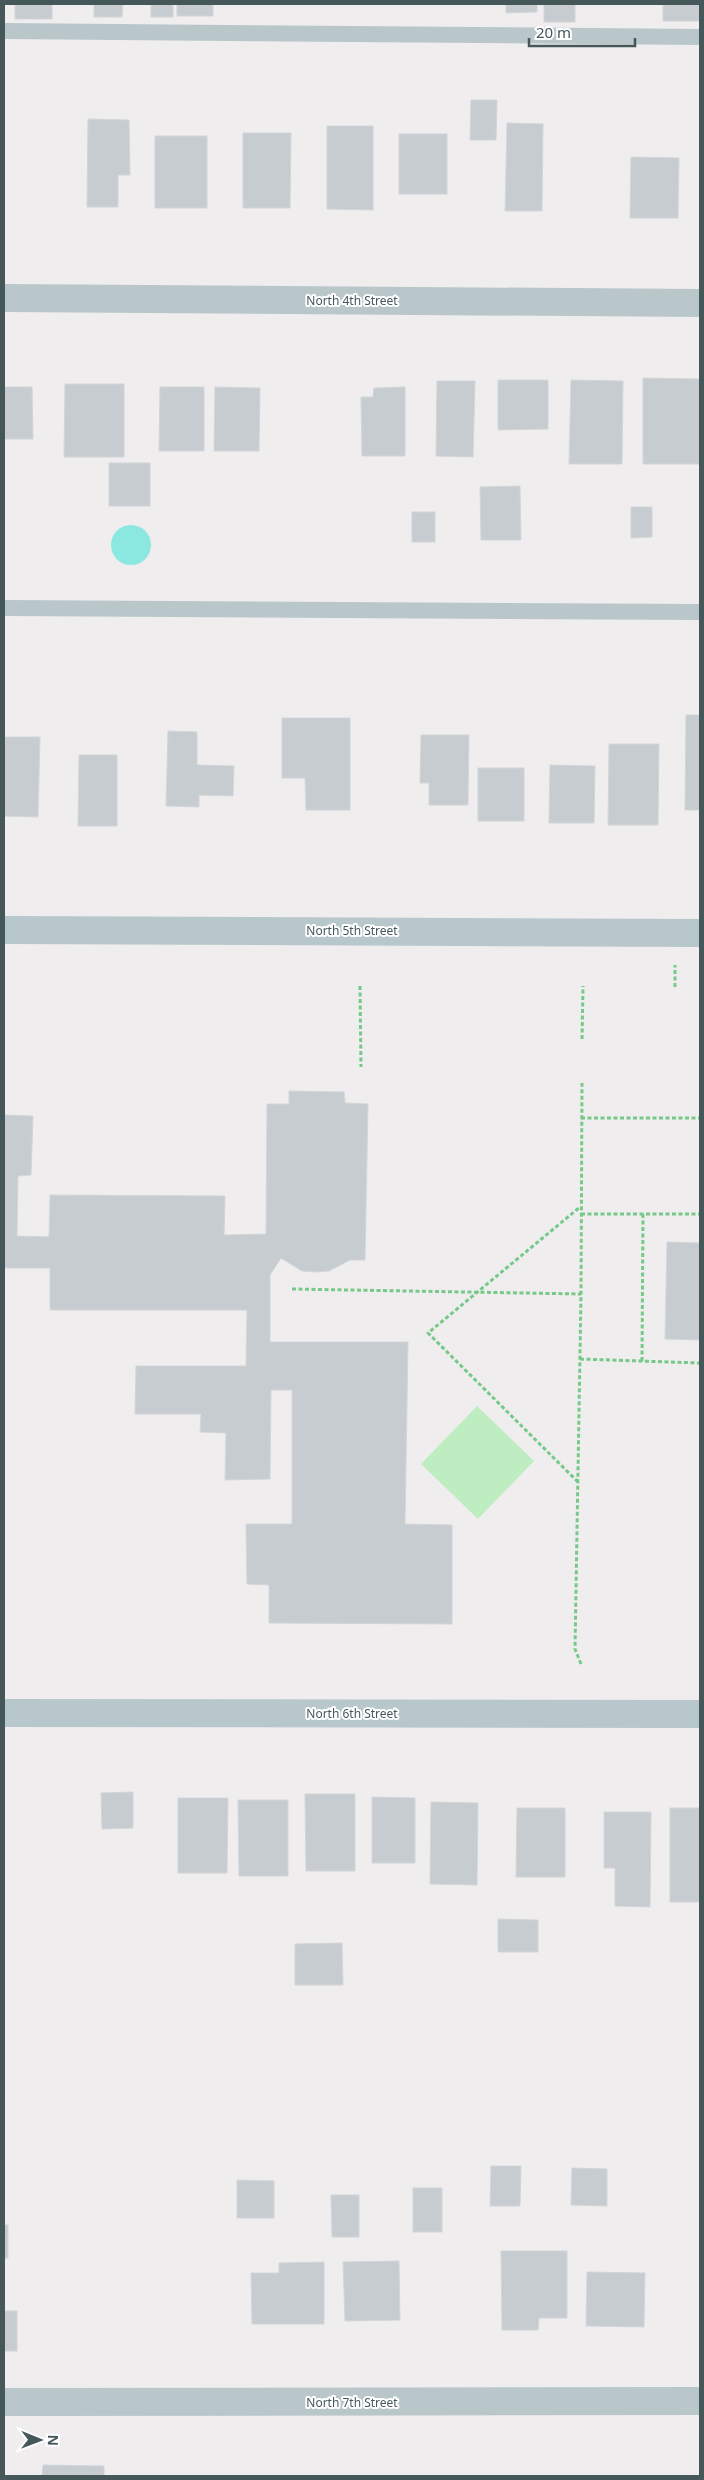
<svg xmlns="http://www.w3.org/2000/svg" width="704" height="2480" font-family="'Noto Sans',sans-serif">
<rect width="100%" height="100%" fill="#f0edee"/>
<polygon fill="#bdedc1" points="477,1406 534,1461 478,1519 421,1464"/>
<circle fill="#8be8e1" cx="131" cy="545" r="20"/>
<g fill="#c7ccd0" stroke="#d2d6d9">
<rect x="15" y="4" width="37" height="15"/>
<polygon points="94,4 123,4 122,17 94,17"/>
<rect x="151" y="4" width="22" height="13"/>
<rect x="177" y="4" width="36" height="12"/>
<polygon points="506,4 537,4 537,12 506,13"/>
<rect x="544" y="4" width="31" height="18"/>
<rect x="663" y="4" width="37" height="17"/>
<polygon points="471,100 497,100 496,140 470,140"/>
<polygon points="88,119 129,120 130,175 118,175 118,207 87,207"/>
<polygon points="507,123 543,124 542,211 505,211"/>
<polygon points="327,126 373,126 373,210 327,209"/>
<polygon points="243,133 291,133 290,208 243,208"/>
<rect x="399" y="134" width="48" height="60"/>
<rect x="155" y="136" width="52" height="72"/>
<polygon points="631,157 679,158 678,218 630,218"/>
<polygon points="643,378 700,379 700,464 643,464"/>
<polygon points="498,380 548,380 548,429 498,430"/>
<polygon points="571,380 623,381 622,464 569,464"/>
<polygon points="437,381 475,381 473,457 436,456"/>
<polygon points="65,384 124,384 124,457 64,457"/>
<polygon points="4,387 32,387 33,439 4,439"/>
<polygon points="160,387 204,387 204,451 159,451"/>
<polygon points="215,387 260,388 259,451 214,451"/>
<polygon points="405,387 405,456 362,456 361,397 373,397 374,388"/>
<rect x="109" y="463" width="41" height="43"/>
<polygon points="520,486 521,540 481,540 480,487"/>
<polygon points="631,507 652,507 652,537 631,538"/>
<rect x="412" y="512" width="23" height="30"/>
<polygon points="686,715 700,715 700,810 685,810"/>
<polygon points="282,718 350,718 350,810 306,810 305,778 282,778"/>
<polygon points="168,731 197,732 197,765 234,766 233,796 199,795 199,807 166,806"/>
<polygon points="421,735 469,735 468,805 429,805 429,783 420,783"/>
<polygon points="4,737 40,737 38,817 4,816"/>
<polygon points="609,744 659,744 658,825 608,825"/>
<polygon points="79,755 117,755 117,826 78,826"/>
<polygon points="550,765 595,766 594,823 549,823"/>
<rect x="478" y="768" width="46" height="53"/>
<polygon points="289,1091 344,1092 345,1103 368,1104 365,1260 350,1260 329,1271 316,1272 302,1271 281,1258 270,1275 270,1342 408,1342 405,1524 452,1525 452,1624 269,1623 269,1585 247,1584 246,1524 292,1524 292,1390 271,1390 270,1479 225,1480 226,1433 200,1432 201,1414 135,1414 136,1366 246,1366 247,1310 50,1310 50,1268 4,1268 4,1115 33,1116 31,1175 18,1176 17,1236 49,1237 50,1195 225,1196 224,1235 266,1234 267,1104 289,1104"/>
<polygon points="667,1242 700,1243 700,1340 665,1339"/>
<polygon points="133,1792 133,1828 102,1829 101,1793"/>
<polygon points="305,1794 355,1794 355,1871 306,1871"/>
<polygon points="372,1797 415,1798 415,1863 372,1863"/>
<polygon points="178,1798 228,1798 227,1873 178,1873"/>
<polygon points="238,1800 288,1800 288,1876 239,1876"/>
<polygon points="431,1802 478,1803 477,1885 430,1884"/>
<polygon points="517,1808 565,1808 565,1877 516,1877"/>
<rect x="670" y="1808" width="30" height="94"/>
<polygon points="604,1812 651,1812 650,1907 615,1906 615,1868 604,1868"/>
<polygon points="498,1919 538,1920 538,1952 498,1952"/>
<polygon points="342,1943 343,1985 295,1985 295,1944"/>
<polygon points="491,2166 521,2166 520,2206 490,2206"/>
<polygon points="572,2168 607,2169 607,2206 571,2205"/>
<polygon points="237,2180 274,2181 274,2218 237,2218"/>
<rect x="413" y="2188" width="29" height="44"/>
<polygon points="331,2195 359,2195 359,2237 332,2237"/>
<rect x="4" y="2225" width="4" height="33"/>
<polygon points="501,2251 567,2251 567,2318 539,2318 538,2330 502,2330"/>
<polygon points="399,2261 400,2320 345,2321 343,2262"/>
<polygon points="324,2262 324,2324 252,2324 251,2273 279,2273 279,2263"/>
<polygon points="587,2272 645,2273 644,2327 586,2326"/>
<rect x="4" y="2311" width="13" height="40"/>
<polygon points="43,2465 104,2466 104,2476 42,2476"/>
</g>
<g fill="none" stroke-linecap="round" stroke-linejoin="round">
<g stroke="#76c988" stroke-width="3" stroke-dasharray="4 2.5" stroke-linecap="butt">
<polyline points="360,986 361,1067"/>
<polyline points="675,987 675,965"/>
<polyline points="582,1039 583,986"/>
<polyline points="581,1118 700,1118"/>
<polyline points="581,1214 700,1214"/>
<polyline points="292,1289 581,1294"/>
<polyline points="580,1359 700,1363"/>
<polyline points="642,1361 643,1214"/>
<polyline points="578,1482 428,1333 580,1207"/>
<polyline points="581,1664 575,1649 581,1294 582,1083"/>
</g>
<g stroke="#b9c7ca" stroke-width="16">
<polyline points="4,31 700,37"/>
<polyline points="4,608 700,612"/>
</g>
<g stroke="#b9c7ca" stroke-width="28">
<polyline points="4,298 700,303"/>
<polyline points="4,2402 700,2401"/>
</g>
<g stroke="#b7c7cc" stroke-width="28">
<polyline points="4,930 700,933"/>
<polyline points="4,1713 700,1714"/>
</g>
</g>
<g text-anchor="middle" stroke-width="4" stroke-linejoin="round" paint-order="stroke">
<g font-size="12" fill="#46575a" stroke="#fff">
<text x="352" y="305">North 4th Street</text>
<text x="352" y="935">North 5th Street</text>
<text x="352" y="1718">North 6th Street</text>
<text x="352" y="2407">North 7th Street</text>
</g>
</g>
<rect width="704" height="2480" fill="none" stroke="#46575a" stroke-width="10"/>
<g transform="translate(40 2440) rotate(91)" stroke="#ffffff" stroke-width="4" paint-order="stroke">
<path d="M0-4L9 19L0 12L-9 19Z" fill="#46575a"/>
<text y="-8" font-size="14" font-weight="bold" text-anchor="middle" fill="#46575a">N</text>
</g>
<path d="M529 38v8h106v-8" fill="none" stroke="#46575a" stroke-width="2.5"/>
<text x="536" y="38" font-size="15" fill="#46575a" stroke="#ffffff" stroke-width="4" paint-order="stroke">20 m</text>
</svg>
